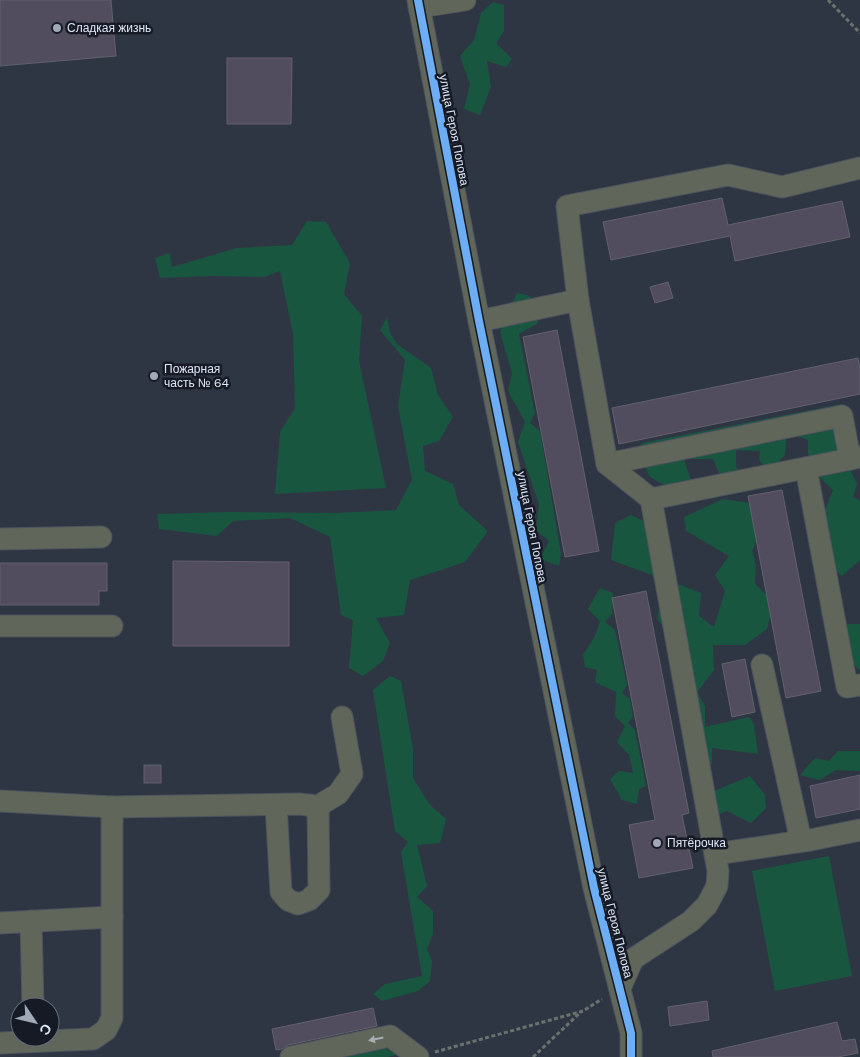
<svg xmlns="http://www.w3.org/2000/svg" width="860" height="1057" font-family="'DM Sans',sans-serif">
<rect width="100%" height="100%" fill="#2f3643"/>
<g fill="#195640">
<polygon points="493,2 504,5 504,31 496,43 512,59 506,67 487,61 491,87 480,115 464,109 470,84 460,56 474,40 481,13"/>
<polygon points="307,221 326,222 350,263 344,294 362,316 359,361 386,488 275,494 280,432 295,408 293,334 280,271 264,277 210,276 160,278 155,258 170,253 172,267 237,248 292,245"/>
<polygon points="517,293 530,296 538,323 519,334 535,413 530,423 540,431 561,554 559,566 540,559 549,541 536,530 539,504 518,442 525,422 508,391 512,373 500,332"/>
<polygon points="387,317 390,333 397,344 431,368 438,395 453,417 439,441 423,446 425,471 453,484 459,505 488,531 465,562 410,580 404,615 376,618 390,643 383,661 363,676 349,668 353,620 341,615 330,537 290,518 233,521 217,536 159,529 157,514 231,512 336,513 396,510 412,480 398,406 405,360 380,330"/>
<polygon points="842,404 852,424 838,444 857,484 853,497 860,501 860,560 842,576 832,567 824,513 833,490 818,476 819,461 808,455 808,440 787,432 785,455 769,471 759,460 760,451 736,450 736,466 748,485 726,489 713,459 684,459 691,481 666,486 650,477 637,451 642,443"/>
<polygon points="723,499 764,505 762,528 752,551 756,565 755,584 774,602 767,629 745,645 713,645 714,670 697,692 705,706 705,727 749,717 754,724 758,754 712,748 712,764 706,770 714,791 750,776 765,795 766,808 751,823 727,811 704,820 683,650 657,619 661,596 652,575 611,560 615,523 631,515 663,530 670,581 701,593 699,616 714,627 725,591 715,575 729,556 686,531 684,517"/>
<polygon points="600,588 613,593 612,614 605,622 615,630 627,685 622,693 630,699 633,717 628,723 635,730 646,786 639,789 637,804 622,800 610,779 619,771 633,773 629,755 617,742 625,726 615,716 616,692 595,682 597,670 585,667 583,655 595,636 600,621 588,609"/>
<polygon points="823,591 843,600 842,624 860,624 860,669 858,669 830,641 830,625 820,612"/>
<polygon points="390,676 401,681 413,749 413,778 430,805 446,819 440,843 417,845 427,886 417,897 433,911 433,934 427,949 432,961 430,981 418,991 382,1001 373,994 385,984 422,976 401,852 408,842 395,831 373,690"/>
<polygon points="838,751 860,751 860,771 836,770 820,780 800,775 815,758 829,761"/>
<polygon points="829,856 852,976 775,991 752,871"/>
<polygon points="384,1048 400,1054 388,1057 343,1057"/>
</g>
<g fill="#524d5e" stroke="#62616c">
<polygon points="0,0 111,0 116,56 0,66"/>
<polygon points="227,58 292,58 291,124 227,124"/>
<polygon points="722,198 728,225 842,201 850,237 735,261 730,236 611,260 603,222"/>
<polygon points="668,282 673,298 655,303 650,287"/>
<polygon points="557,330 599,551 565,557 523,337"/>
<polygon points="858,358 860,369 860,394 619,444 612,408"/>
<polygon points="782,490 821,691 786,698 748,496"/>
<polygon points="173,561 289,562 289,646 173,646"/>
<polygon points="0,563 107,563 107,591 99,591 99,605 0,605"/>
<polygon points="646,591 689,813 682,815 693,868 639,878 629,825 655,820 612,598"/>
<polygon points="745,659 755,712 732,717 722,664"/>
<rect x="144" y="765" width="17" height="18"/>
<polygon points="860,775 860,809 816,818 810,786"/>
<polygon points="707,1001 709,1020 670,1026 668,1007"/>
<polygon points="373,1008 377,1026 288,1045 282,1049 276,1050 272,1029"/>
<polygon points="837,1022 842,1041 855,1039 858,1053 838,1057 713,1057 712,1051"/>
</g>
<g fill="none" stroke-linecap="round" stroke-linejoin="round">
<defs>
<g id="minor">
<polyline points="418,0 479,321 594,888 631,1033 631,1057"/>
<polyline points="419,7 465,0"/>
<polyline points="578,300 567,206 728,175 782,187 860,168"/>
<polyline points="479,321 578,300 607,464 651,499 718,871 717,886 707,905 691,921 633,959 620,988"/>
<polyline points="607,464 842,416 850,459"/>
<polyline points="806,468 847,687 860,685"/>
<polyline points="651,499 860,457"/>
<polyline points="0,539 101,537"/>
<polyline points="0,626 112,626"/>
<polyline points="762,665 801,841"/>
<polyline points="0,801 112,807 298,804 318,806 338,794 352,774 342,717"/>
<polyline points="276,805 281,892 288,900 298,904 309,900 319,890 318,806"/>
<polyline points="715,854 810,840 860,830"/>
<polyline points="31,921 33,1007"/>
<polyline points="0,923 112,917"/>
<polyline points="0,1043 93,1039 106,1030 112,1018 112,807"/>
<polyline points="291,1057 390,1036 418,1057"/>
</g>
</defs>
<use href="#minor" stroke="#4d535e" stroke-width="23"/>
<g stroke="#6b716c" stroke-width="3" stroke-dasharray="4 2.5" stroke-linecap="butt">
<polyline points="828,0 860,33"/>
<polyline points="435,1052 583,1011 602,999"/>
<polyline points="533,1057 582,1011"/>
</g>
<use href="#minor" stroke="#606659" stroke-width="21"/>
<defs>
<polyline id="cycleway" points="418,0 479,321 594,888 631,1033 631,1057"/>
</defs>
<use href="#cycleway" stroke="#151a25" stroke-width="11"/>
<use href="#cycleway" stroke="#6dadf4" stroke-width="8"/>
</g>
<defs><path id="oneway-solid" d="M-6-.8H1V-3.2L6.5 0L1 3.2V.8H-6Z" transform="scale(1.25)"/></defs>
<use fill="#a6adb0" href="#oneway-solid" transform="translate(376 1039) rotate(168)"/>
<g fill="#a1a9b8" stroke="#151a25" stroke-width="2">
<circle cx="57" cy="28" r="5"/>
<circle cx="154" cy="376" r="5"/>
<circle cx="657" cy="843" r="5"/>
</g>
<g text-anchor="middle" stroke-width="5" stroke-linejoin="round" paint-order="stroke">
<g font-size="12" fill="#dfe7f7" stroke="#151a25" text-anchor="start">
<text x="67" y="32">Сладкая жизнь</text>
<text x="164" y="373">Пожарная<tspan x="164" dy="14">часть № 64</tspan></text>
<text x="667" y="847">Пятёрочка</text>
</g>
<g font-size="12" fill="#dfe7f7" stroke="#151a25">
<text transform="translate(454 130) rotate(79)" y="4">улица Героя Попова</text>
<text transform="translate(532 527) rotate(79)" y="4">улица Героя Попова</text>
<text transform="translate(615 923) rotate(76)" y="4">улица Героя Попова</text>
</g>
</g>
<g transform="translate(35 1022) rotate(125)"><circle r="24" fill="#151a25" stroke="#666c79"/>
<path d="M0-4L9 19L0 12L-9 19Z" fill="#a1a9b8"/>
<text y="-8" font-size="14" font-weight="bold" text-anchor="middle" fill="#dfe7f7">С</text>
</g>
</svg>
